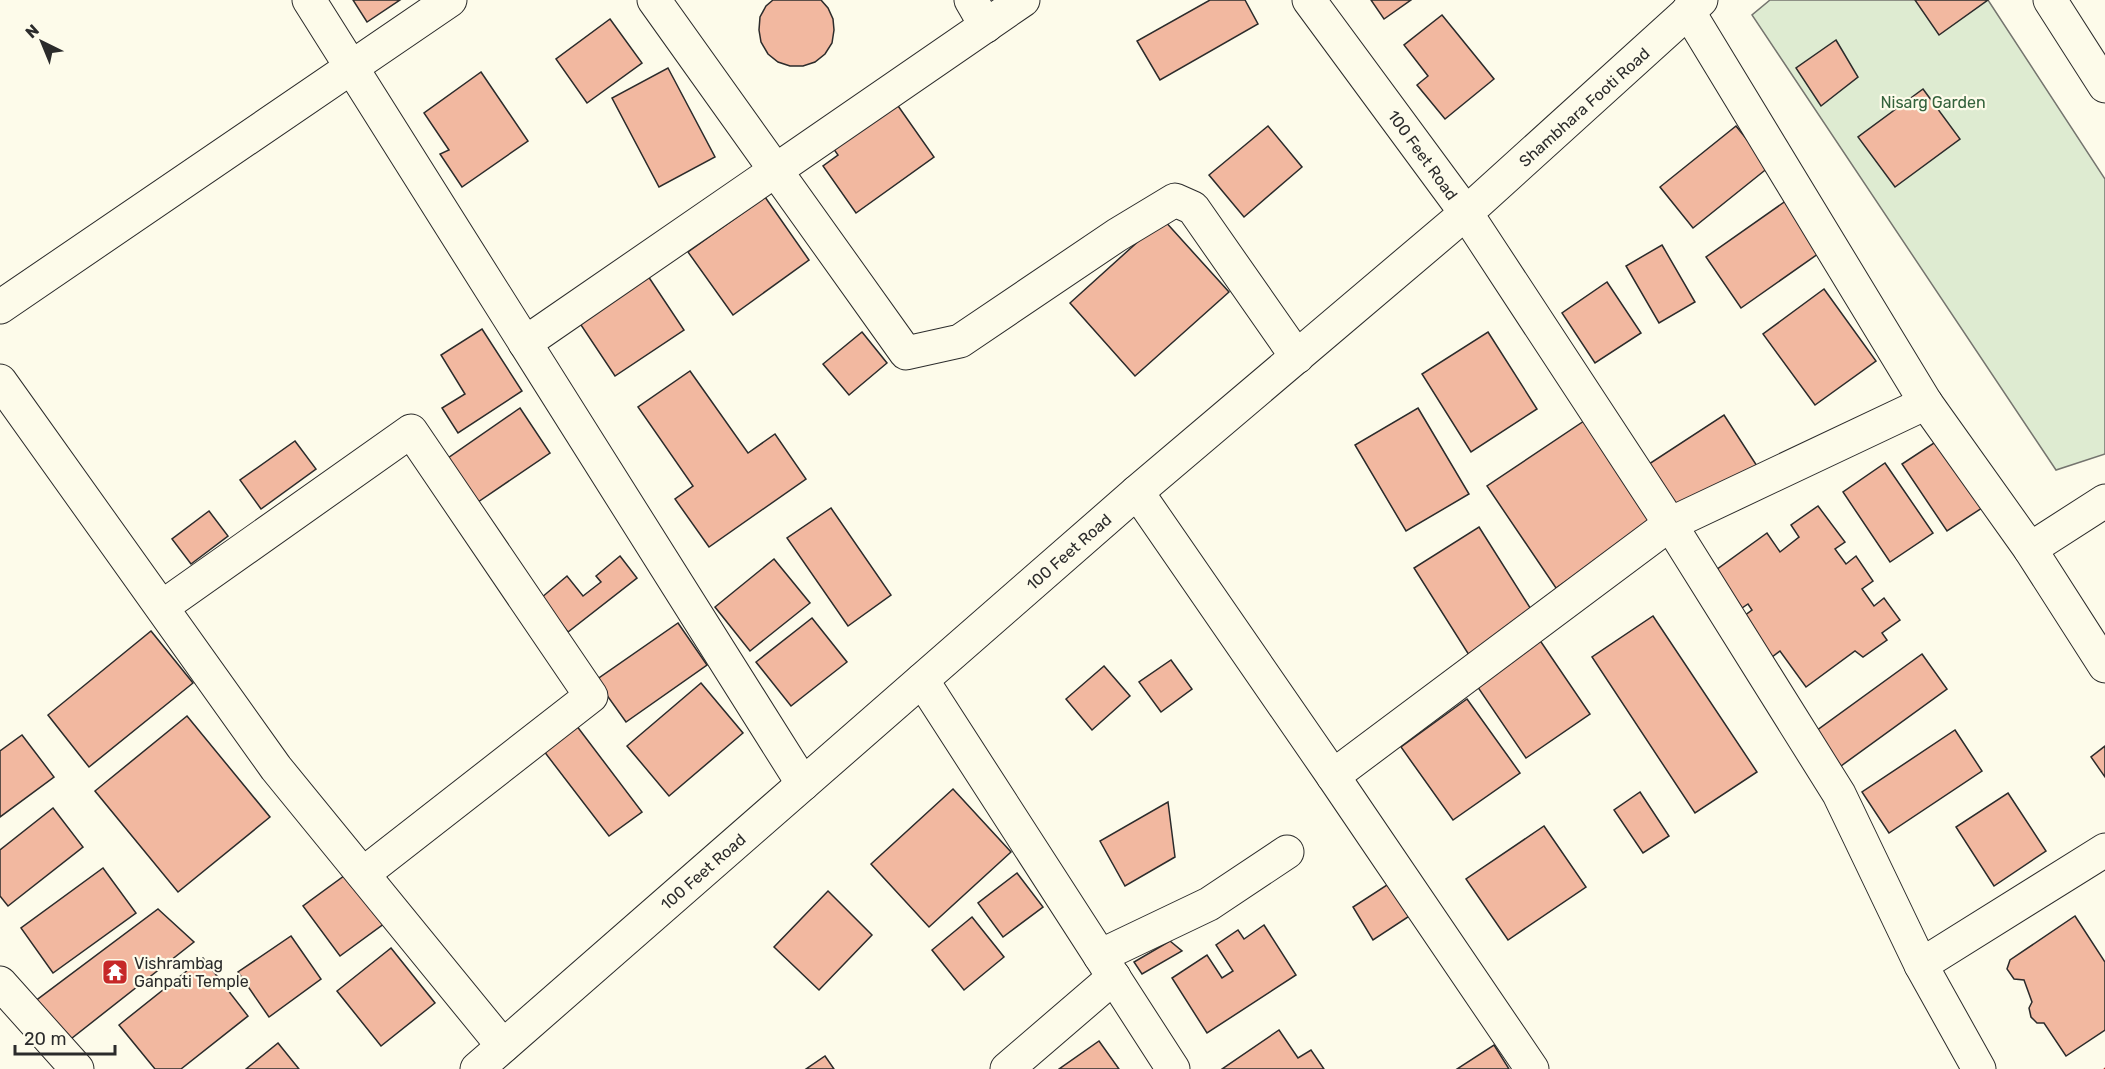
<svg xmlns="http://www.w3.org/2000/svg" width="2105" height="1069" font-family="Rubik,sans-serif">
<rect width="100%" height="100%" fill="#fdfbea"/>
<polygon fill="#deebd1" stroke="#74746e" stroke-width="1.5" points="1770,0 1988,0 2105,179 2105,454 2056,470 1752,15"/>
<g fill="#f2b8a0" stroke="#2b2b2b" stroke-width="1.5">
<polygon points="353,0 400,0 367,22"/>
<polygon points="773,0 821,0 828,8 833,19 834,30 832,43 825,54 815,62 803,66 790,66 778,62 768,54 761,42 759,30 760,17 766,6"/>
<polygon points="1210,0 1245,0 1258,24 1160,80 1137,41"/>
<polygon points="1371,0 1411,0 1384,19"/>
<polygon points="1915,0 1988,0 1939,35"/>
<polygon points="1442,15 1494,79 1445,119 1417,85 1428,76 1404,45"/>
<polygon points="610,19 642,63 587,103 556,59"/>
<polygon points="1836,40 1858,77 1821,106 1796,68"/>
<polygon points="668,68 715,157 659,187 612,98"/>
<polygon points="481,72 528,141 462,187 440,154 449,150 424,113"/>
<polygon points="1923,89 1960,139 1895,187 1858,137"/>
<polygon points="896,103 934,157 856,213 823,166 838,155 833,148"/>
<polygon points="1268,126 1302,167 1244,217 1209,175"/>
<polygon points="1736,126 1769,167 1693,228 1660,187"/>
<polygon points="765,197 809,260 733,315 688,252"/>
<polygon points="1790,198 1825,249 1741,308 1706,257"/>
<polygon points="1163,219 1229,292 1135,376 1070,303"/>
<polygon points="1662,245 1695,302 1659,323 1626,266"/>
<polygon points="648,276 684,330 615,376 579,322"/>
<polygon points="1607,282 1641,333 1595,363 1562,313"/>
<polygon points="1824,289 1876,361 1815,405 1763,334"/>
<polygon points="482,329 522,391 458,433 442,408 465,394 441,355"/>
<polygon points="862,332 887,363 849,395 823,364"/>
<polygon points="1488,332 1537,409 1471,452 1422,374"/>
<polygon points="690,371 748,453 775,434 806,479 709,547 675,499 693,486 638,407"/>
<polygon points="520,408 550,453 478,502 448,458"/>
<polygon points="1418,408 1469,494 1406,531 1355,445"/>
<polygon points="1724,415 1757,466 1681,515 1649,464"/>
<polygon points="1587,419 1655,520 1556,588 1487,486"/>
<polygon points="1940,439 1985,506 1947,531 1902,464"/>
<polygon points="295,441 316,469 261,509 240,480"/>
<polygon points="1885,463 1933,533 1890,562 1843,492"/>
<polygon points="1818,506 1845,542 1835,549 1846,564 1856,556 1873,581 1862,589 1874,606 1884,598 1900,620 1882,633 1887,640 1863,657 1855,651 1806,687 1780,651 1772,657 1744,616 1752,610 1748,604 1742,608 1716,570 1767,533 1780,552 1799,537 1791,525"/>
<polygon points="831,508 891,595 848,626 787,538"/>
<polygon points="209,511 228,536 191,564 172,539"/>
<polygon points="1479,527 1534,614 1469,655 1414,568"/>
<polygon points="620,556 637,578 568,632 541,598 567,576 583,596 601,582 596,576"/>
<polygon points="774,559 810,603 750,651 715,607"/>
<polygon points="1653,616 1757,772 1695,813 1592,657"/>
<polygon points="812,618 847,662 791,706 756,662"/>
<polygon points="678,623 707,665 626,722 596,680"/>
<polygon points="151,631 193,683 89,767 48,715"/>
<polygon points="1539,639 1590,714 1526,758 1475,683"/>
<polygon points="1922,654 1947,689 1841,766 1816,731"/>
<polygon points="1171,660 1192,689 1161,712 1139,682"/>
<polygon points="1104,666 1130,696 1092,730 1066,699"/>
<polygon points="701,683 743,733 669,796 627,746"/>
<polygon points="1467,699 1520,773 1453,820 1401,747"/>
<polygon points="187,716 270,817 178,892 95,791"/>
<polygon points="573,721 642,812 609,836 540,746"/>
<polygon points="1955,730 1982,771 1889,833 1862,792"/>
<polygon points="22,735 54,777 0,817 0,751"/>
<polygon points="2105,746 2105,777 2091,757"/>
<polygon points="953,789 1011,852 929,927 871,864"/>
<polygon points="1640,792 1669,836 1643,853 1614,810"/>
<polygon points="2008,793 2046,851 1994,886 1956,827"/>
<polygon points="1168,802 1175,857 1125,886 1100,841"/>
<polygon points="53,808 83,847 8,906 0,896 0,850"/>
<polygon points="1544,826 1586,887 1508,940 1466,879"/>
<polygon points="103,868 136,913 53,973 21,928"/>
<polygon points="348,873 385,923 340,956 303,906"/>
<polygon points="1017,873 1043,907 1003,937 978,903"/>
<polygon points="1390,883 1411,915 1373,940 1353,907"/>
<polygon points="828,891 872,935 819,990 774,947"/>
<polygon points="158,909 194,942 67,1042 34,1002"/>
<polygon points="2075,916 2105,962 2105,1030 2066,1056 2044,1023 2037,1023 2031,1017 2029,1008 2032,1002 2024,980 2014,979 2007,969 2010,960"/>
<polygon points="972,917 1004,957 964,990 932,950"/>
<polygon points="1264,925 1296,975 1207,1033 1172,978 1207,955 1222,978 1233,971 1216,945 1238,930 1244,939"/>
<polygon points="291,936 321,979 269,1017 238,972"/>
<polygon points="1170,941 1182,951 1142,974 1134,962"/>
<polygon points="391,948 435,1003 381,1046 337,991"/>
<polygon points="203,958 248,1016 181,1069 155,1069 119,1025"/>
<polygon points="1279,1030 1298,1058 1311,1050 1324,1069 1222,1069"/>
<polygon points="1099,1041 1119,1069 1059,1069"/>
<polygon points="278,1043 299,1069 246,1069"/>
<polygon points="1494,1045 1509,1069 1457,1069"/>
<polygon points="825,1056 834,1069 806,1069"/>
</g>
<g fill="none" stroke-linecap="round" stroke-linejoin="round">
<defs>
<g id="minor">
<polyline points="309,0 803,784"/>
<polyline points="654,0 906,353 960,341 1117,235 1175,200 1193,208 1297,357"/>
<polyline points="971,0 986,26"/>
<polyline points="1701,0 1466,213 1670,524 1839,794 1921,965 1979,1069"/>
<polyline points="2050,0 2105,86"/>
<polyline points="1688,11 1926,403 2030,549 2105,666"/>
<polyline points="0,307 450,0"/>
<polyline points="525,343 1023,0"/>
<polyline points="0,381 276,768 503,1046"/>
<polyline points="1137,492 1333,776 1532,1069"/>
<polyline points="2030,549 2105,501"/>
<polyline points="162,607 411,431 591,696 363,874"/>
<polyline points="922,680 1173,1069"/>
<polyline points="1333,776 1670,524 1926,403"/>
<polyline points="1100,956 1209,904 1287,852"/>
<polyline points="1921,965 2105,850"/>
<polyline points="0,983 77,1069"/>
<polyline points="1007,1069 1114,977"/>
</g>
<g id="major">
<path id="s1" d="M477,1069L1137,492L1466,213L1309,0"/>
</g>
</defs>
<use href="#minor" stroke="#2b2b2b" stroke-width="35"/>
<use href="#major" stroke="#2b2b2b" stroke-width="35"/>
<use href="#minor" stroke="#fdfbea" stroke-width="33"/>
<use href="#major" stroke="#fdfbea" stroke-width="33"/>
<polyline stroke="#c62828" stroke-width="1.5" stroke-dasharray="21 4.5 3 4.5" stroke-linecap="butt" points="2104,1069 2105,1068"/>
</g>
<defs>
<symbol id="temple-square" viewBox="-11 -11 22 22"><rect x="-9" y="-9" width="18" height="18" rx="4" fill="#c62828" stroke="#fdfbea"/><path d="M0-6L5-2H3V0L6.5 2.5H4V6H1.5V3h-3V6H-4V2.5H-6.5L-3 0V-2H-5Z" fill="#fff"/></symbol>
</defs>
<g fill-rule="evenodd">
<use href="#temple-square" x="100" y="957" width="30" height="30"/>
</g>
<g text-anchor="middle" stroke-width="4.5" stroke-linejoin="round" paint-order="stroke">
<g font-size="16" fill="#34623c" stroke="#fdfbea">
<text x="1933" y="108">Nisarg Garden</text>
</g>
<g font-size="16" fill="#2b2b2b" stroke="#fdfbea">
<text transform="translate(1584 107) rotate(-42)" y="6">Shambhara Footi Road</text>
<text transform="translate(1423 155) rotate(54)" y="6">100 Feet Road</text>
<text dy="6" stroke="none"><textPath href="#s1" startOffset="786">100 Feet Road</textPath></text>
<text dy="6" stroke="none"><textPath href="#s1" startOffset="300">100 Feet Road</textPath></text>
</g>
<g font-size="16" fill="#2b2b2b" stroke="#fdfbea" text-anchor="start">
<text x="134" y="969">Vishrambag<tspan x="134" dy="18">Ganpati Temple</tspan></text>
</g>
</g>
<g transform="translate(42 42) rotate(317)" stroke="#fdfbea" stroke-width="4.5" paint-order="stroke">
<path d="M0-4.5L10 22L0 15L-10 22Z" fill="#2b2b2b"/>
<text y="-9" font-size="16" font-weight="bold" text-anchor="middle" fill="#2b2b2b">N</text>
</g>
<path d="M15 1045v9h100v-9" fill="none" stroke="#2b2b2b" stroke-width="3"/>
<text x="24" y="1045" font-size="18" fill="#2b2b2b" stroke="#fdfbea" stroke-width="4.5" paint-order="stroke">20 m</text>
</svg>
